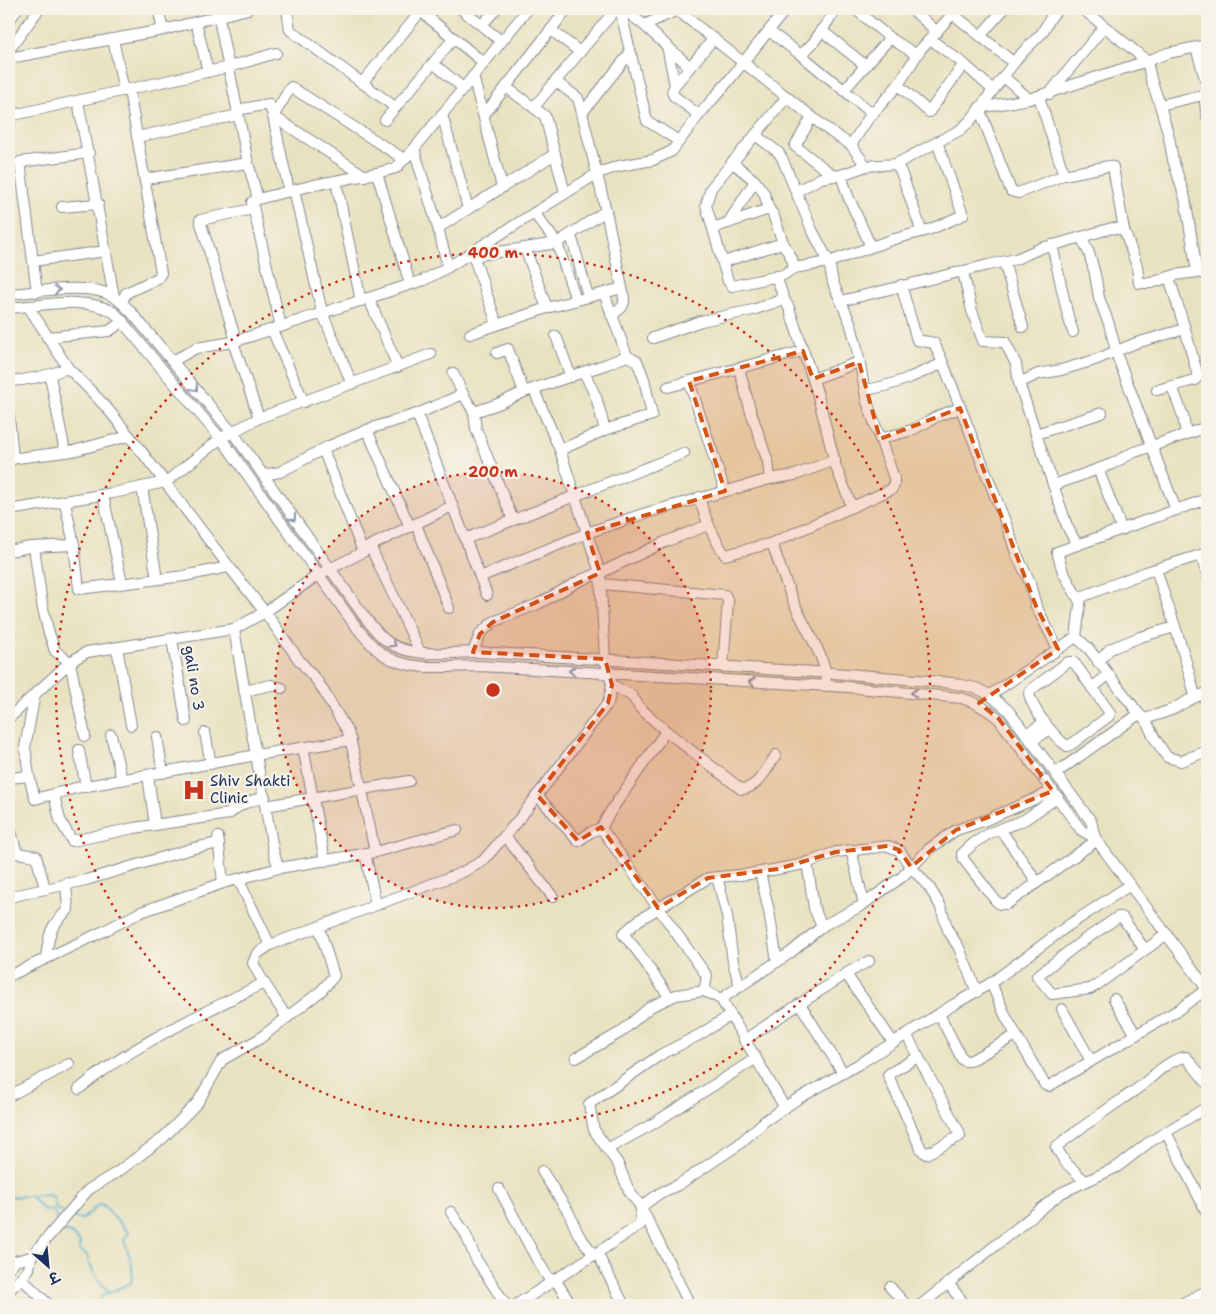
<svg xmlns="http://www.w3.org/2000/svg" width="1216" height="1314" font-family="'Shantell Sans','Playpen Sans Deva',sans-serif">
<rect width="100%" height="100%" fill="#f7f3e8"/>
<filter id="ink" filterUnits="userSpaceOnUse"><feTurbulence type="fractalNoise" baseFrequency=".02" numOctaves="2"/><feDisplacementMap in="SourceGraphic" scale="10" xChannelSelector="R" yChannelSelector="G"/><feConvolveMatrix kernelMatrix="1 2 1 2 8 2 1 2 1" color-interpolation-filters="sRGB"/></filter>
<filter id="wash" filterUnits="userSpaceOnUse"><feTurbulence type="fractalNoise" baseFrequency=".0096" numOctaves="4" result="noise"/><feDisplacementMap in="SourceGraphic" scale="20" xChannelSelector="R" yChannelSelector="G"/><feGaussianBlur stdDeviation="1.12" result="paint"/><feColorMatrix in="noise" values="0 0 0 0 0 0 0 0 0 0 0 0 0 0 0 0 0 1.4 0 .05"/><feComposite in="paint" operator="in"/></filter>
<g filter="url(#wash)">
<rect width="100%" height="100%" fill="#e9e2c1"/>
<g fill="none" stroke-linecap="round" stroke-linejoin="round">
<g stroke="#52b3d1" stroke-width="2">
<polyline points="9,1197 48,1195 54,1197 55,1208 63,1212"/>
<polyline points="31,1197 45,1211 50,1209 55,1213 57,1219"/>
<path d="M71,1217L83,1219L99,1204L103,1205L129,1233L124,1240C129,1255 135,1266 131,1283L101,1296V1302L108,1303V1305"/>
<path d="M60,1228L67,1232L71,1233L80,1242L79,1250L87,1255C90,1270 98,1281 109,1292"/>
</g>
</g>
</g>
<g filter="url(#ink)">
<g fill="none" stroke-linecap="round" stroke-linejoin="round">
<defs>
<g id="minor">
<polyline points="158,9 163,30 248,9"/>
<polyline points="217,9 248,163 258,199"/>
<polyline points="287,9 290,30 395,107"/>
<polyline points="418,9 484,63"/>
<polyline points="461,9 501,41"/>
<polyline points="620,9 647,121 679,141"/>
<polyline points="623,9 644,25 690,67"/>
<polyline points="855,9 890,38 917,55"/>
<polyline points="912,9 937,32"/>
<polyline points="1083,9 1147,61"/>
<polyline points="677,10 831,132 851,145 866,166"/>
<polyline points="953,14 1014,63"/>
<polyline points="9,21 17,9"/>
<polyline points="196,22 208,72"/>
<polyline points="482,25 496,9"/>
<polyline points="644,25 680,9"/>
<polyline points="551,30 580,52"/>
<polyline points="821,30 866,66"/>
<polyline points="769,31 801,55 873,114"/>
<polyline points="981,35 1004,9"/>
<polyline points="113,39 124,91"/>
<polyline points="930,39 964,64 993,90"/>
<polyline points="667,46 675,85"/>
<polyline points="1196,48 1207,85"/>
<polyline points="9,50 39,9"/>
<polyline points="801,55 813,43 833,14 839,9"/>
<polyline points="9,58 163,30"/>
<polyline points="433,63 463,88"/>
<polyline points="473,76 502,187"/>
<polyline points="1004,77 1029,99 1147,61"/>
<polyline points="555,81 578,98 582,113 606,211 622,288 604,293 627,356"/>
<polyline points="362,83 421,11"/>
<polyline points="898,85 929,112 964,64"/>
<polyline points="506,87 545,116 565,193"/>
<polyline points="844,90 890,38"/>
<polyline points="1049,94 1104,27"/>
<polyline points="1207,95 1205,103 1207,116"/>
<polyline points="787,97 711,188 706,205 728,281 732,286 783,275 794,268 829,262 891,240 931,229 963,215 937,142"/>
<polyline points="1039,97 1064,175 1109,166 1113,167 1124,230"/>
<polyline points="1029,99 979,108 1011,191 1018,193 1064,175"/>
<polyline points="78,101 114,297"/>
<polyline points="1160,105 1207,94"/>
<polyline points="534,107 616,9"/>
<polyline points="237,110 269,104 273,116 365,176"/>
<polyline points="582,113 630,53"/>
<polyline points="442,114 468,209"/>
<polyline points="484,115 567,9"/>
<polyline points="699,115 674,96 672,92 675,85 714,38"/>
<polyline points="9,116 229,67 276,53"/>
<polyline points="812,117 795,146 834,176"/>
<polyline points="385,120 454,38"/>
<polyline points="137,137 238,115"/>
<polyline points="851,145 868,119 898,85 920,50 957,9"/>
<polyline points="414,149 438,228 448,267"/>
<polyline points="732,162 755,181 764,193 769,209 773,214 783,243 792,259 794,268"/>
<polyline points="896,164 901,172 922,232"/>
<polyline points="377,173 410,284"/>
<polyline points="841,175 848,196 871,247"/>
<polyline points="145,179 248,163"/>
<polyline points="336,181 361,301"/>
<polyline points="294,190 322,312 352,384"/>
<polyline points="289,191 273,116 291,87 404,159"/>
<polyline points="797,191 821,178 841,175 866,166 896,164 960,130 970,121 1019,56 1042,33 1051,17 1058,9"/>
<polyline points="62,207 98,204"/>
<polyline points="534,213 557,243 576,300"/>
<polyline points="728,223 755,181"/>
<polyline points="438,228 555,154"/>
<polyline points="713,228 769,209"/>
<polyline points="571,235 588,296"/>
<polyline points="1081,237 1089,253 1095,274 1099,298 1109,324 1118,358 1176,510"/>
<polyline points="1052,245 1068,316 1073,332"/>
<polyline points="525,248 547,308"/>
<polyline points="472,252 497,324"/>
<polyline points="473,256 557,243 606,211"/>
<polyline points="33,261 106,251"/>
<polyline points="723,262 783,243"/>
<polyline points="1004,262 1023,327"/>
<polyline points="963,272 972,311 983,341 1005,342 1016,364 1019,383 1067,526 1077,545"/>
<polyline points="1197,272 1207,274"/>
<polyline points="776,276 784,299 789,308 817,392 836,467 852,507"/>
<polyline points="1169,277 1185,329"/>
<polyline points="901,285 917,340 934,343 943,363 1008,529 1016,553 1029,580 1036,606 1058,649"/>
<polyline points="37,292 20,162 89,153"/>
<path d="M9,294C36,292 81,284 106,293C116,297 124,304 131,312L236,437L364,616C371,625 378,635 388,642C412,659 450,652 478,652L848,674L952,683L976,688L990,695L1008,710L1091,821L1095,838L1207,989"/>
<polyline points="369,299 398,367"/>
<polyline points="841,301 988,265 1016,259 1041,248 1061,243 1112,228 1124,230 1137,266 1139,283 1151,283 1175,275 1197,272 1185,198 1173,160 1169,137 1160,105 1151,79 1147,61 1168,53 1207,45"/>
<polyline points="122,302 126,293 158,278 161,273 129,90"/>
<polyline points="28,306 68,368"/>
<path d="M9,308C40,306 87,295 115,313L226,445L354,624C362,634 370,645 381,653C407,673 448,666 479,666L848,687L961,698C976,702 987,709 999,719L1081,830L1095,838"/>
<path d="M611,315C625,308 626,303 622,288"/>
<polyline points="281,327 252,202 258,199 314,185 377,173 396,168 414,149 528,9"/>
<polyline points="272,330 304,402"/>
<polyline points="470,334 547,308 604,293"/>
<polyline points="556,336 571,377"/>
<polyline points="47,337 109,331 123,321"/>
<polyline points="653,338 701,321 753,310 784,299"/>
<polyline points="236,341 200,220 253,209"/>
<polyline points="233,342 259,418"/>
<polyline points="497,353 508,349 524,392"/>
<polyline points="173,361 196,348 233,342 424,280 448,267 598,173 619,166 653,160 672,151 699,115 726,84 786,9"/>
<polyline points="739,368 750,409 768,462 770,479"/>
<polyline points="584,372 596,397 605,430"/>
<polyline points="453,373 463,394"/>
<polyline points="50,376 65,452"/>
<polyline points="813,379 859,362"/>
<path d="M9,381C31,380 48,376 68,368C84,384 101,400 115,418C167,482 213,549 265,612L234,629L253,739L274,854L279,868"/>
<polyline points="689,381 725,491"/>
<polyline points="1019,383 1038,374 1061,370 1095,360 1136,343 1185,329 1198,376 1195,380 1172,386 1183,416 1186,434"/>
<polyline points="668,387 803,351"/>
<path d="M865,390C893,386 917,375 943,363"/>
<polyline points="1157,390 1172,386"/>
<polyline points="474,412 476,429 513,520"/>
<polyline points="417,414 487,595"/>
<polyline points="9,416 13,459"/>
<polyline points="367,430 410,527"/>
<polyline points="1036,434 1102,413"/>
<polyline points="880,439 912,430 938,416 960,408"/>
<polyline points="323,449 363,552"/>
<polyline points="9,459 73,451 129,436"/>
<polyline points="1098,469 1122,530"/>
<polyline points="263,475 280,472 329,446 372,428 417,414 463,394 474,412 498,404 524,392 607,364 627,356 637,361 644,379 652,415 605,430 560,450"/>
<polyline points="1054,485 1112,464 1132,453 1207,427"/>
<polyline points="142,487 157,579"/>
<polyline points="103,495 122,583"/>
<path d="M699,497C705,519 713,537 725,555L772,543L892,489L894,485V478L867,402L856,344L850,322L833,283L829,262L812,230L782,158L778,152L755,135"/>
<polyline points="65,502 74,545"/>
<polyline points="9,510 113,493 166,482 221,438 259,418 431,354"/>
<polyline points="416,524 449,608"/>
<polyline points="465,539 684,453"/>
<path d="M772,543C779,564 786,585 795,605C803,625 827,659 826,679"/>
<polyline points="370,546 420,652"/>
<polyline points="34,547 42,604 48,630 55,651 70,662 85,736"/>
<polyline points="9,551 30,547 74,545 79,589 184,576 228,567"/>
<polyline points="1201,555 1207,575"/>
<path d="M1156,569C1169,611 1186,653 1195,697"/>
<polyline points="480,577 587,533 646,513 770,479 795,475 835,460"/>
<polyline points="601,584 725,595 728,601 723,667"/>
<polyline points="1080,602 1063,572 1057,552 1207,499"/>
<polyline points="1076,637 1089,649 1139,714"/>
<polyline points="172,639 186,721"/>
<polyline points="117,648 131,725"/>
<polyline points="473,652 480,634 493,622 538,604 581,580 600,573 665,542 708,525"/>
<path d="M1068,662H1073L1076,665L1110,713L1109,716L1072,744L1067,746C1053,736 1033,710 1029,694L1032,689Z"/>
<polyline points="1098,662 1110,649 1140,637 1175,627"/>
<path d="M612,685L632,696L640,708L666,731L741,789C757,790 768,767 776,755"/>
<polyline points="1092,688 1108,675"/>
<polyline points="244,691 271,685 282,688"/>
<polyline points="35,694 25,747 29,776 35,799 76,788 256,755 351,740"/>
<polyline points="990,695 1076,637 1081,597 1146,572 1207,553"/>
<polyline points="9,718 70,662 87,652 234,629"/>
<polyline points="1145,719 1155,739 1167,757 1181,761 1207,751"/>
<polyline points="205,733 211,764"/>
<polyline points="1026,734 1045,722"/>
<polyline points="111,735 122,780"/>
<polyline points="157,737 163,773"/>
<polyline points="1032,741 1050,729"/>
<polyline points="303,747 325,861"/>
<polyline points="79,750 86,787"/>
<polyline points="1056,773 1139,714 1145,719 1171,710 1195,697 1207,693"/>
<polyline points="148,776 155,825"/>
<polyline points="9,778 29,776"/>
<path d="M54,795L60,820L72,841L134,828L229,814C240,803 251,801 265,797"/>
<polyline points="537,795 578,841 591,832 601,828 612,809 666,731"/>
<polyline points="1058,797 1024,820 990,833 974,843 962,854 964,860 996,901 1000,904 1007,904 1097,840"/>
<polyline points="266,806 409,781"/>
<polyline points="9,825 17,853 36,856 45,888"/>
<polyline points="601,828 707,976 704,991"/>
<polyline points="1000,829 1037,882"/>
<polyline points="505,836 553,897"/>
<polyline points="218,837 223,883"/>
<polyline points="851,850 864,904"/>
<polyline points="375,852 356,762 348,732 318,682 299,660 265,612 318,575 363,552 370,546 452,506"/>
<polyline points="365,853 376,904"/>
<polyline points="807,862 814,908 822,927"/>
<polyline points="760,872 769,911 777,962"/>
<polyline points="717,877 727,916 733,962 740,987"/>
<polyline points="238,879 270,945 461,873 483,861 520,818 608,703 612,685 605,659 600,573 560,450 534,390"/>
<polyline points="9,897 86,880 194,848 219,843"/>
<path d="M270,945L257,954L253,963C262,982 276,1000 287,1018"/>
<polyline points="1145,950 1122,917 1118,917 1077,945 1037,976 1052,994 1090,989 1097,985 1167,934"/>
<path d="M46,958C49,934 49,927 68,910L66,883"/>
<polyline points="846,974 893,1042"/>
<polyline points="9,976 104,931 141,912 223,883 279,868 375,852 457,830"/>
<polyline points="991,983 1006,1017 1045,1085 1049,1086 1178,1010 1207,989"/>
<polyline points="670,998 635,948 623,934 639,920 708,878 749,874 778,869 804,864 836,852 888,846 899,850 911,867 929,887 940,905 948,930 959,948 977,992"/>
<polyline points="721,999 790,953 824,925 859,907 902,877 929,849 956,830 986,820 1053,791"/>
<polyline points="1114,999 1136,1035"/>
<polyline points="800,1004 843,1073"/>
<polyline points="1062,1009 1091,1061"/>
<polyline points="939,1014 962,1059 965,1061 970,1061 1016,1035"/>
<polyline points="906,1034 959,1132 960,1136 926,1154 921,1149 888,1075 890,1073 918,1057"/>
<polyline points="744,1040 849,972 869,961"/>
<polyline points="576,1058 621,1032 650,1007 676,995 704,991 721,999 785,1108"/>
<path d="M79,1089C133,1044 202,1014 264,983"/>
<polyline points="9,1096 69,1064"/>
<polyline points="1166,1132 1207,1213"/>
<polyline points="607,1149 651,1125 755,1059"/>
<polyline points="542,1171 569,1213 578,1234 594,1255"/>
<path d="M1085,1181L1065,1162L1056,1147C1081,1127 1108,1109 1134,1091C1151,1080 1165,1060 1186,1057L1207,1083"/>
<polyline points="499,1189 536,1258 551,1282"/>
<polyline points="451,1212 465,1233 476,1259 506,1305"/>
<polyline points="597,1253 624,1305"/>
<polyline points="9,1268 15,1261 31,1257"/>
<polyline points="21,1278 49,1305"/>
<polyline points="555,1279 571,1305"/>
<polyline points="948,1283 965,1305"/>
<polyline points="890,1287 906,1305"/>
<polyline points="9,1291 29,1269 31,1257 88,1190 119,1171 163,1138 198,1102 222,1060 259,1039 321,991 334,976 319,927"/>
<polyline points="516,1305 640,1225 641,1207 660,1193 678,1185 738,1145 766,1120 796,1100 859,1064 953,1005 991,983 1069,925 1130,885"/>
<polyline points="690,1305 641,1207 629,1191 618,1164 594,1130 589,1104 660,1055 699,1035 731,1015"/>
<polyline points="921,1305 1061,1193 1117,1167 1148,1143 1207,1107"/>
<polyline points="1179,1305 1207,1291"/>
</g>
</defs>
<use href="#minor" stroke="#828890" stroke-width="12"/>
<use href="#minor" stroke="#fff" stroke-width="10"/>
</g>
<defs><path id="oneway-chevron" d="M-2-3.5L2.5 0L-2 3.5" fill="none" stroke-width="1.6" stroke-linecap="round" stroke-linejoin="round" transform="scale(1.25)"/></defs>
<g stroke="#8d97ae">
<use href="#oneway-chevron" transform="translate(57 290) rotate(-3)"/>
<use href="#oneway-chevron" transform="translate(195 388) rotate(50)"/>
<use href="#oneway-chevron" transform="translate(293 518) rotate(55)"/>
<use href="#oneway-chevron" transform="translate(393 644) rotate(30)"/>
<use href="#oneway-chevron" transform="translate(572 671) rotate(-177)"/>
<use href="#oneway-chevron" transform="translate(752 682) rotate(-176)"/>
<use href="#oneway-chevron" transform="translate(914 693) rotate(-175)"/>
<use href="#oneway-chevron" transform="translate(1042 776) rotate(-126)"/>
</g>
</g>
<path fill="#d45514" fill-opacity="0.2" stroke="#d45514" stroke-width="4" stroke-dasharray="10 6" stroke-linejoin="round" d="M803,351L813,379L859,362L880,439L960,408L1036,606L1058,649L979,703L999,719L1053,791L956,830L911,867L899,850L888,846L836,852L778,869L708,878L658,908L601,827L578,841L537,795L608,703L612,685L605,659L473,652L480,634L493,622L600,573L587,533L725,491L689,381Z"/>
<circle cx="493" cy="690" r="218" fill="#c8321e" fill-opacity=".12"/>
<g fill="none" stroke="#c8321e" stroke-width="2.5" stroke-dasharray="2.5 5">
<circle cx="493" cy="690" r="218"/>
<circle cx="493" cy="690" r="437"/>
</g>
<defs>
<symbol id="hospital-bare" viewBox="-9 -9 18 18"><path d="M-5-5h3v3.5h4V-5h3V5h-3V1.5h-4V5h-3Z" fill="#c8321e" stroke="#f7f3e8" stroke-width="2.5" paint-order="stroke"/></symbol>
</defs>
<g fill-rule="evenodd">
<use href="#hospital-bare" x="178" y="774" width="32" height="32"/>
</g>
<g text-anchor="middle" stroke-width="4.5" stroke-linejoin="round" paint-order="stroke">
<g font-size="15" fill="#1b2f5e" stroke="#f7f3e8">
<text transform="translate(194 678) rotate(81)" y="5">gali no 3</text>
</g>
<g font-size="15" fill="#1b2f5e" stroke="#f7f3e8" text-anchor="start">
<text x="210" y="786">Shiv Shakti<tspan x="210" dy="17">Clinic</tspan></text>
</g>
</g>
<circle cx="493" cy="690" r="8" fill="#c8321e" stroke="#f7f3e8" stroke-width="2.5"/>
<g font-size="15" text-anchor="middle" font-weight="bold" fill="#c8321e" stroke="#f7f3e8" stroke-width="4.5" stroke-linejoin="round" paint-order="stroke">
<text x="493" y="258">400 m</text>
<text x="493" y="477">200 m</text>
</g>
<rect width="1216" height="1314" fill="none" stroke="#f7f3e8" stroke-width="30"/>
<g transform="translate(48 1266) rotate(153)" stroke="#f7f3e8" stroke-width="4" paint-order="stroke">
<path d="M0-4L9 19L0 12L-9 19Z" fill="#1b2f5e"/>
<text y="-8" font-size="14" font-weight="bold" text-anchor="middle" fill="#1b2f5e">उ</text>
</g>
</svg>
